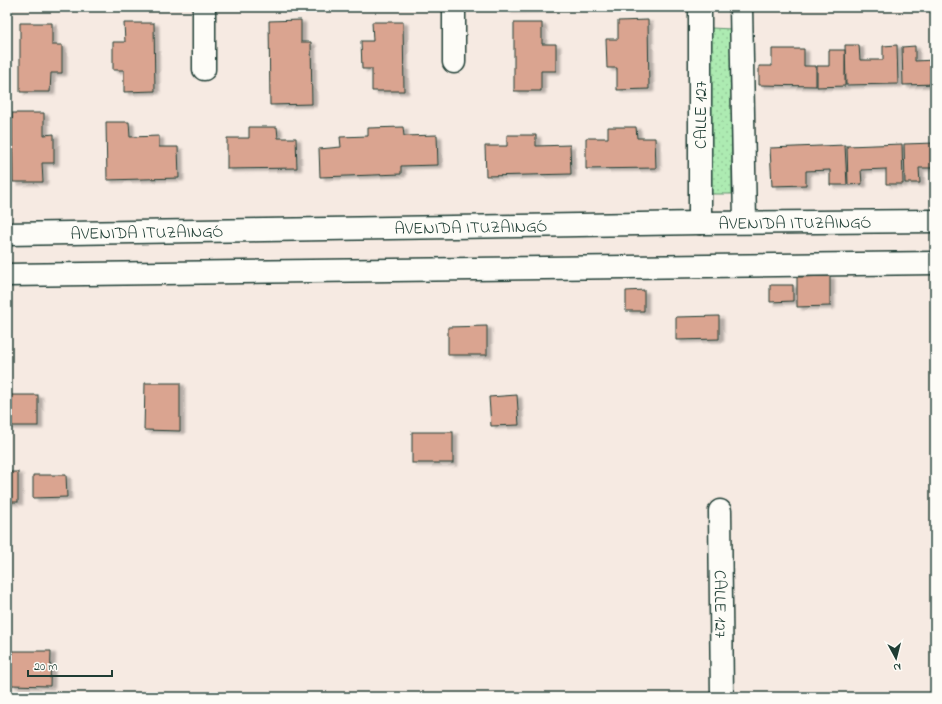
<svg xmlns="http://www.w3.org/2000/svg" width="942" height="704" font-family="'Indie Flower',sans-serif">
<defs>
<pattern id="grass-dots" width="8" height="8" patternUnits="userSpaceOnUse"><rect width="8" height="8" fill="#adebb2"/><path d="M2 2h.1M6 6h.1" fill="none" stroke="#94ca9a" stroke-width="1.8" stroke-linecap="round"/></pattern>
<filter id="shadow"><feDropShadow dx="4.5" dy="2.5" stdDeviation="1" flood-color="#0004"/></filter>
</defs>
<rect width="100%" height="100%" fill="#f6eae2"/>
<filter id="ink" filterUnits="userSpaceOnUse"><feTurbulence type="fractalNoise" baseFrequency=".025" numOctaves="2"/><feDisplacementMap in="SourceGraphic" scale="8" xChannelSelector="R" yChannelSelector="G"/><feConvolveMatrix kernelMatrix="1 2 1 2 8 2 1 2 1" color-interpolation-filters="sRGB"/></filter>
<g filter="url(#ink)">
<polygon fill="url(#grass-dots)" stroke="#669473" points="711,28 732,29 732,194 710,194"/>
<g fill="#daa490" stroke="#1f3d34" filter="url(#shadow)">
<polygon points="507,7 551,7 551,9 507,10"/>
<polygon points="301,20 301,42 311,42 312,104 270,105 269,21"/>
<polygon points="648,20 649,89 617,90 617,68 607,68 606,39 618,39 618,21"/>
<polygon points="372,22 403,22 404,91 372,91 372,69 362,69 361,41 373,41"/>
<polygon points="20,23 52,23 52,45 62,45 62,73 51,73 50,92 20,92"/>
<polygon points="124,23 154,23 155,91 124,92 124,70 113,70 113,42 125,42"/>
<polygon points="514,23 542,23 542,44 556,44 556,71 541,71 541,91 514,91"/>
<polygon points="845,45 859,45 860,60 883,60 883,46 897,45 898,84 846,85"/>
<polygon points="915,46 915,61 935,60 935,84 903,85 902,47"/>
<polygon points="772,49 804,49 804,66 816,66 816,86 759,85 759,66 772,66"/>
<polygon points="829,50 845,50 845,86 817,87 817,66 829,66"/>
<polygon points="12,113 44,113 44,135 54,134 54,163 42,163 43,182 13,182"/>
<polygon points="106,122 129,122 130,137 159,136 159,147 178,147 179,178 107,180"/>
<polygon points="249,127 277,127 278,138 296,138 297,168 227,169 227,138 249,138"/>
<polygon points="403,127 404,136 437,135 438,165 401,166 401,174 320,177 319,149 341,147 340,137 368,136 368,128"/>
<polygon points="608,127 636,127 637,138 655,138 656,168 586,169 586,138 608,138"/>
<polygon points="507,135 536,135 536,146 570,145 571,174 486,176 485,146 507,146"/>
<polygon points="935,143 935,168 919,168 920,183 905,183 904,144"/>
<polygon points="902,144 903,184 886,184 886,169 861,170 862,184 848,185 847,146"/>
<polygon points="845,145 847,185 830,185 830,170 806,171 806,185 772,186 770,148"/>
<polygon points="830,276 830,306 797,307 797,277"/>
<polygon points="770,285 793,285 793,301 770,302"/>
<polygon points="644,290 644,311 626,311 626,291"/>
<polygon points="719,316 719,339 676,340 676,317"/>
<polygon points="487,326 487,355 448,355 448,327"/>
<polygon points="145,383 180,383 180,431 144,430"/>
<rect x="8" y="395" width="30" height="31"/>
<polygon points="517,395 519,425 491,426 489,397"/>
<rect x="412" y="432" width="41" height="31"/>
<rect x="7" y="472" width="11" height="30"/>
<polygon points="33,475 66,475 67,497 33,498"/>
<polygon points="11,651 51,651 50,686 11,685"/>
</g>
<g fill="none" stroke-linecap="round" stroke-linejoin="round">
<defs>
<g id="minor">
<polyline points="204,7 204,69"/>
<polyline points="454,7 454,62"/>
<polyline points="741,7 745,222"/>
<polyline points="700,223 700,7"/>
<path id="s1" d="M720,511L722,697"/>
</g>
<g id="tertiary">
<path id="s2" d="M7,234L700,223"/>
</g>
<g id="secondary">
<path id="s3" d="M700,223L935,221"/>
<polyline points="7,275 935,263"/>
</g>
</defs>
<use href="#minor" stroke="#1f3d34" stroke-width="25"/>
<use href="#tertiary" stroke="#1f3d34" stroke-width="25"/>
<use href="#secondary" stroke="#1f3d34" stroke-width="25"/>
<use href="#minor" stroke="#fdfcf7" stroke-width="22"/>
<use href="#tertiary" stroke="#fdfcf7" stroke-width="22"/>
<use href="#secondary" stroke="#fdfcf7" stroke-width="22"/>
</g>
</g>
<g text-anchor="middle" stroke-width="3" stroke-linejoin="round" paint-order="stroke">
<g font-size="17" fill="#1f3d34" stroke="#fdfcf7">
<text transform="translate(700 115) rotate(-90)" y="6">CALLE 127</text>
<text dy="6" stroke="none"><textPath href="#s3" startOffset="95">AVENIDA ITUZAINGÓ</textPath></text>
<text dy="6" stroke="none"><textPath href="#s2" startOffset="464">AVENIDA ITUZAINGÓ</textPath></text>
<text dy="6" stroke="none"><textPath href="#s2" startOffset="140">AVENIDA ITUZAINGÓ</textPath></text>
<text dy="6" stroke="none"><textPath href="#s1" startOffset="93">CALLE 127</textPath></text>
</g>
</g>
<rect width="942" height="704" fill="none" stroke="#fdfcf7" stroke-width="24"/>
<rect x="12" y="12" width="918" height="680" fill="none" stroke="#1f3d34" stroke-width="1.5" filter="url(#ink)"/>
<g transform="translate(896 658) rotate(173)" stroke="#fdfcf7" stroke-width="3" paint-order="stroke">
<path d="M0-3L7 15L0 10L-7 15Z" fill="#1f3d34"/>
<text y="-6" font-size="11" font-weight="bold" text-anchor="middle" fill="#1f3d34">N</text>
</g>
<path d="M28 670v6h84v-6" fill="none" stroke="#1f3d34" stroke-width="2"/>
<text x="34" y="670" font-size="12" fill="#1f3d34" stroke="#fdfcf7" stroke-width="3" paint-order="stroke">20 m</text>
</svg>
